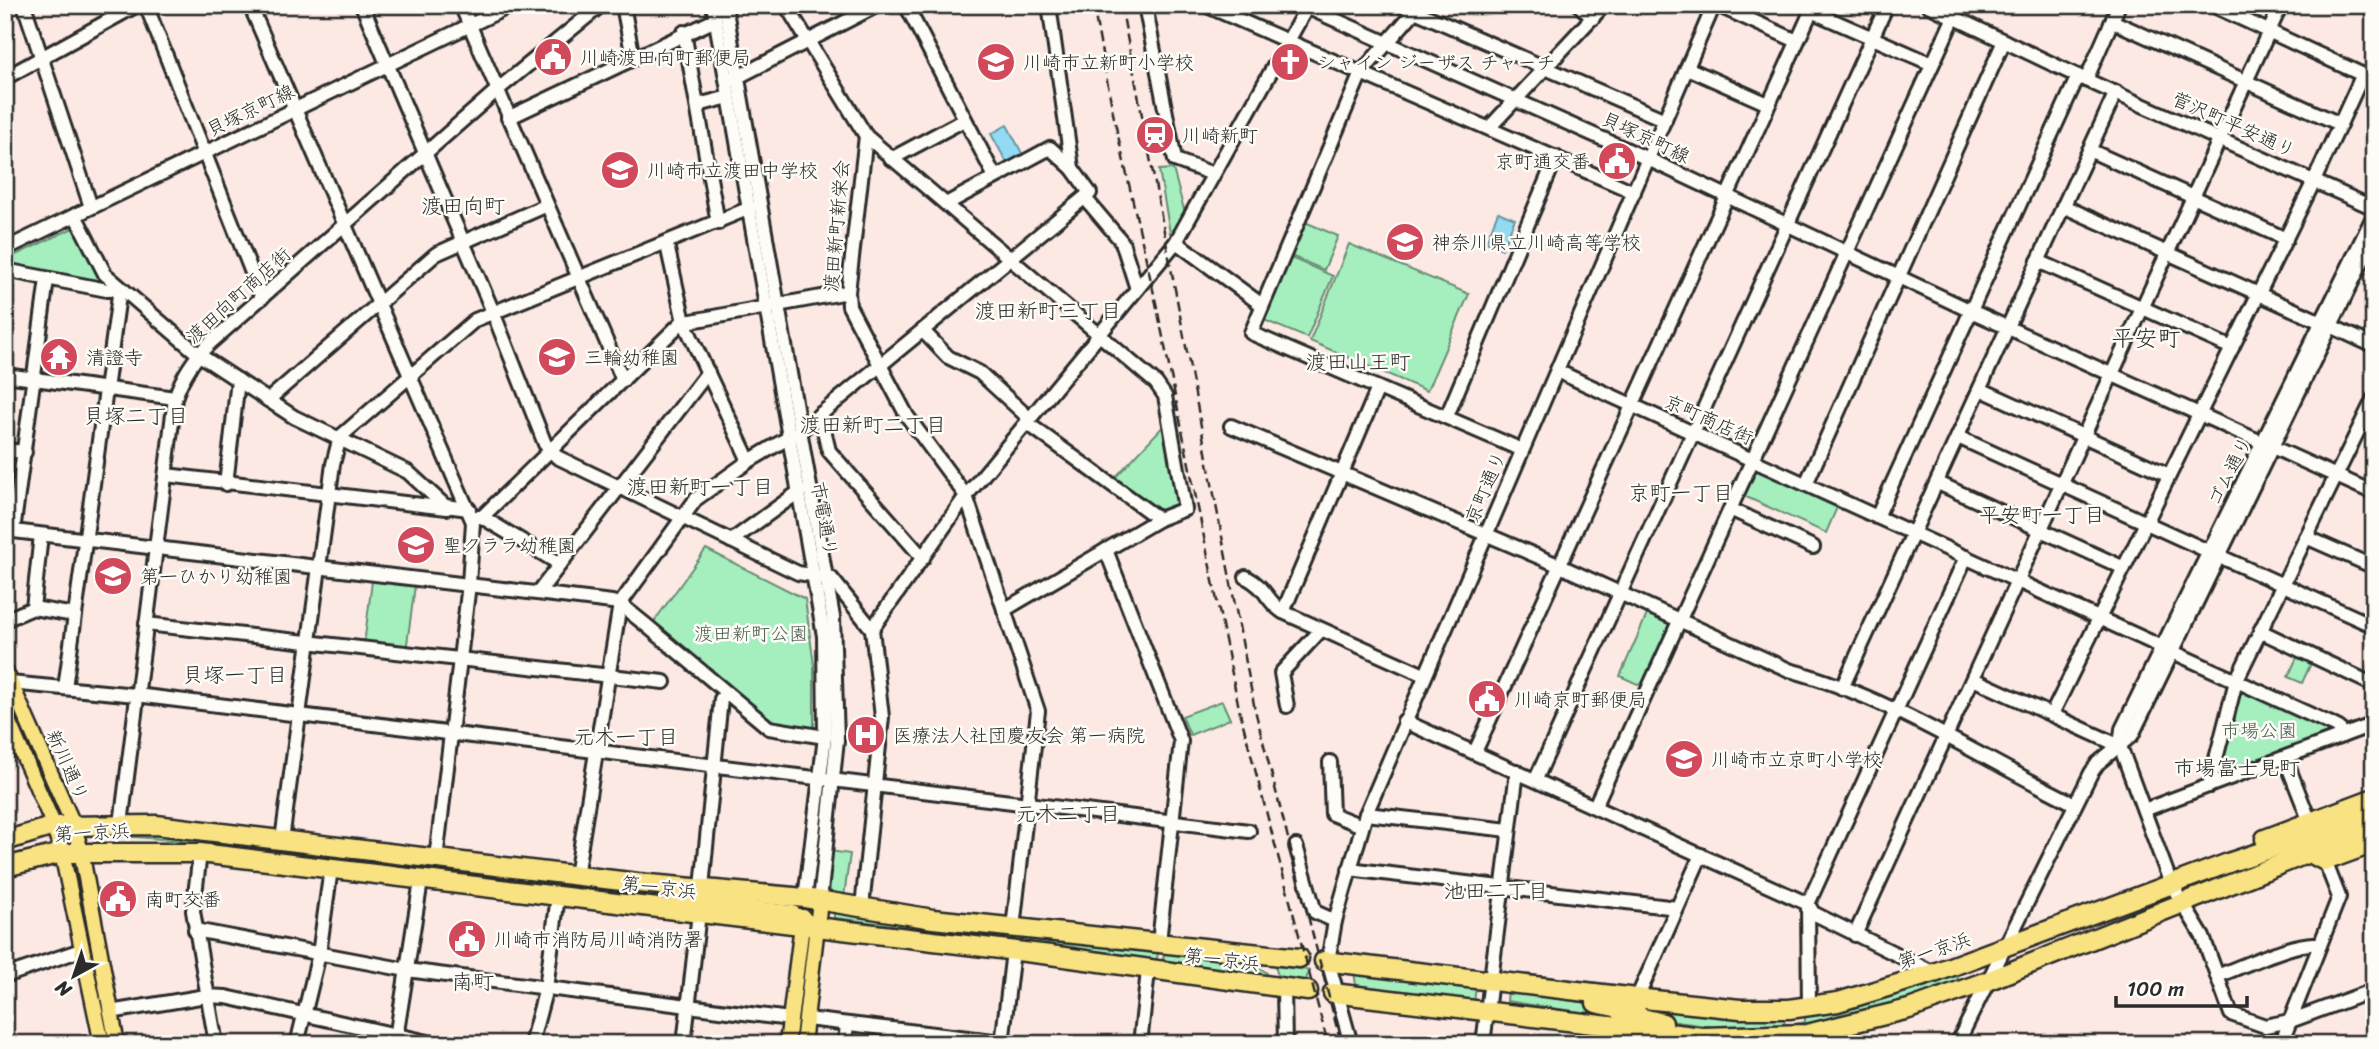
<svg xmlns="http://www.w3.org/2000/svg" width="2379" height="1049" font-family="Sriracha,'Klee One',sans-serif">
<rect width="100%" height="100%" fill="#fce9e4"/>
<filter id="ink" filterUnits="userSpaceOnUse"><feTurbulence type="fractalNoise" baseFrequency=".0143" numOctaves="2"/><feDisplacementMap in="SourceGraphic" scale="14" xChannelSelector="R" yChannelSelector="G"/><feConvolveMatrix kernelMatrix="1 2 1 2 8 2 1 2 1" color-interpolation-filters="sRGB"/></filter>
<g filter="url(#ink)">
<g fill="#a5efbe" stroke="#688d74" stroke-width="2">
<polygon points="1173,169 1186,217 1174,237 1170,233 1159,170"/>
<polygon points="1305,222 1338,236 1324,270 1291,256"/>
<polygon points="73,228 107,282 106,286 5,266 5,260"/>
<polygon points="1349,244 1469,294 1427,391 1310,341"/>
<polygon points="1291,258 1333,276 1307,338 1264,320"/>
<polygon points="1167,422 1183,505 1162,515 1111,482"/>
<polygon points="1757,468 1838,505 1826,533 1744,496"/>
<polygon points="706,549 805,599 814,665 814,729 774,725 653,623"/>
<polygon points="372,581 415,586 406,651 364,645"/>
<polygon points="1648,612 1672,623 1644,687 1620,676"/>
<polygon points="2299,653 2313,659 2302,683 2288,677"/>
<polygon points="2241,689 2333,731 2218,774"/>
<polygon points="1222,701 1230,719 1190,735 1182,716"/>
<path d="M102,832L167,835L408,864L407,871C366,866 325,862 284,856C223,847 164,836 102,836Z"/>
<polygon points="830,851 850,854 844,896 824,893"/>
<polygon points="418,865 501,874 500,882 417,872"/>
<path d="M834,909L1159,950L1155,965C1048,949 941,930 834,918Z"/>
<path d="M1165,951C1184,953 1265,959 1269,977L1161,966Z"/>
<polygon points="1275,966 1308,970 1306,983 1279,979"/>
<polygon points="1354,972 1476,987 1474,1002 1356,985"/>
<path d="M1959,975L1956,982C1904,1002 1851,1019 1795,1027V1024L1805,1022V1017L1795,1016L1882,999Z"/>
<polygon points="1508,990 1605,1006 1604,1016 1507,1001"/>
<polygon points="1656,1009 1784,1016 1785,1028 1738,1030 1654,1019"/>
</g>
<g fill="#92dbf3" stroke="#6995a3" stroke-width="2">
<polygon points="1007,125 1023,155 1007,163 991,134"/>
<polygon points="1498,212 1515,219 1502,249 1486,242"/>
</g>
<g fill="none" stroke-linecap="round" stroke-linejoin="round">
<defs>
<g id="minor">
<polyline points="24,5 91,207"/>
<polyline points="146,5 262,298"/>
<polyline points="250,5 473,522 469,584 436,859"/>
<polyline points="362,5 493,312 545,444 557,457 798,573 831,578 872,629"/>
<polyline points="461,5 623,380"/>
<polyline points="623,5 633,58"/>
<polyline points="713,5 824,636 825,737 805,898"/>
<polyline points="725,5 833,617 837,740 820,901"/>
<polyline points="786,5 866,136 1156,383 1165,396 1185,509 1159,519 1004,610"/>
<polyline points="906,5 995,177"/>
<polyline points="1049,5 1072,168"/>
<polyline points="1145,5 1175,160 1213,174"/>
<polyline points="1205,5 1634,192"/>
<polyline points="1302,5 1648,159 1971,311 2374,493"/>
<polyline points="1401,5 1665,120"/>
<polyline points="1420,5 1361,73 1251,333 1522,450"/>
<polyline points="1579,5 1593,18"/>
<polyline points="1717,5 1797,41"/>
<polyline points="1928,5 2086,80 2374,208"/>
<polyline points="2212,5 2374,80"/>
<polyline points="1811,11 1932,64"/>
<polyline points="2112,21 2340,124"/>
<polyline points="684,32 718,223"/>
<polyline points="1687,68 1768,104"/>
<polyline points="5,78 137,5"/>
<polyline points="732,80 878,5"/>
<polyline points="2086,80 2119,5"/>
<polyline points="698,105 729,97"/>
<polyline points="508,118 715,20"/>
<polyline points="1489,128 1604,5"/>
<polyline points="866,136 848,292 849,306 907,416 966,496 1038,711 1013,928"/>
<polyline points="2089,150 2286,239"/>
<polyline points="891,159 964,120"/>
<polyline points="1085,198 1122,242 1137,289"/>
<polyline points="2063,206 2321,322"/>
<polyline points="75,215 105,274 198,354 294,417 408,472 445,506 469,509"/>
<polyline points="1176,242 1262,305"/>
<polyline points="667,245 684,322 749,461"/>
<polyline points="5,249 512,5"/>
<polyline points="2038,261 2232,348"/>
<polyline points="5,270 107,290 120,288 65,688"/>
<polyline points="2331,326 2374,346"/>
<polyline points="924,332 948,357 980,373 1030,419"/>
<polyline points="1557,371 2331,724 2339,728 2342,736"/>
<polyline points="5,375 175,398"/>
<polyline points="1980,389 2169,475"/>
<polyline points="268,400 436,254 545,206"/>
<polyline points="820,414 829,451 923,558"/>
<polyline points="1447,416 1556,157"/>
<polyline points="1027,423 1159,519"/>
<path d="M1231,426L1558,565L1789,670C1891,697 1982,759 2075,804"/>
<polyline points="1958,437 2210,552"/>
<polyline points="5,450 25,452"/>
<polyline points="166,475 447,508"/>
<polyline points="1938,483 2124,568"/>
<polyline points="226,484 238,380"/>
<polyline points="1806,484 2004,41"/>
<polyline points="1730,509 1813,547"/>
<polyline points="476,517 482,517 560,564"/>
<polyline points="482,517 681,323 848,292"/>
<polyline points="1877,517 2078,76"/>
<polyline points="5,530 612,602 620,604 646,625 769,728 825,737"/>
<polyline points="13,531 47,279"/>
<polyline points="2306,537 2374,567"/>
<polyline points="731,541 800,491"/>
<polyline points="1106,550 1181,741 1159,942"/>
<polyline points="2219,556 2374,626"/>
<path d="M1246,577C1268,589 1266,601 1283,612L1424,675"/>
<polyline points="538,593 708,372"/>
<polyline points="33,608 41,535"/>
<polyline points="1283,612 1378,388"/>
<polyline points="5,620 33,608 75,615"/>
<polyline points="146,624 664,682"/>
<polyline points="2260,631 2374,685"/>
<polyline points="1973,679 2120,746 2171,884 2203,937 2231,1014 2265,1026 2290,1021 2374,990"/>
<polyline points="10,683 136,695 1249,831"/>
<polyline points="1842,688 2116,92"/>
<polyline points="1287,706 1281,673 1321,630"/>
<polyline points="2052,714 2314,181 2363,74"/>
<polyline points="1404,721 1808,904 1813,913 1934,973"/>
<polyline points="2120,746 2122,729 2374,215"/>
<polyline points="1475,752 1814,5"/>
<polyline points="2285,758 2310,822"/>
<polyline points="1330,762 1332,814 1362,826"/>
<polyline points="1536,779 1887,5"/>
<polyline points="2209,786 2236,681 2374,398"/>
<polyline points="1595,806 1954,17"/>
<polyline points="2144,810 2374,724"/>
<polyline points="1366,814 1509,830"/>
<path d="M121,824L175,398C182,377 194,358 210,343L496,91L601,5"/>
<polyline points="282,840 333,464 340,437 475,320 750,208"/>
<polyline points="1296,846 1315,912 1335,921"/>
<polyline points="200,853 193,911 216,1044"/>
<polyline points="1349,869 1677,908"/>
<polyline points="576,876 620,604 696,499 749,461 800,431 1090,193 1072,168 1050,148 946,204"/>
<polyline points="702,887 721,699 726,693"/>
<polyline points="862,907 882,717 872,629 966,496 1176,242 1308,5"/>
<polyline points="195,930 407,970 790,1019"/>
<polyline points="1855,935 2281,5"/>
<polyline points="5,976 81,950"/>
<path d="M2217,976C2239,968 2302,938 2320,945"/>
<polyline points="1284,988 1285,1044"/>
<polyline points="1634,1005 1701,855"/>
<polyline points="1809,1007 1808,904 1966,557"/>
<polyline points="110,1012 206,996 226,997 437,1044"/>
<polyline points="807,1019 1002,1042"/>
<polyline points="297,1044 319,954 331,869"/>
<polyline points="395,1044 421,881"/>
<polyline points="531,1044 546,988 558,896"/>
<polyline points="684,1044 699,913"/>
<polyline points="845,1044 847,1024"/>
<polyline points="1002,1044 1013,951"/>
<polyline points="1140,1044 1148,971"/>
<polyline points="1351,1044 1328,961 1335,921 1366,814 1714,5"/>
<polyline points="1483,1044 1517,771"/>
<polyline points="1616,1044 1626,1021"/>
<polyline points="1957,1044 2091,773 2098,763 2132,735 2374,237"/>
<polyline points="2281,1044 2339,897 2325,861"/>
</g>
<g id="major">
<polyline points="5,670 73,824 81,851 117,1044"/>
<polyline points="5,714 54,826 62,853 102,1044"/>
<polyline points="660,887 687,902 792,913 814,925"/>
<polyline points="787,1044 803,917"/>
<polyline points="803,1044 820,901"/>
</g>
<g id="highway">
<polyline points="2265,839 2374,798"/>
<polyline points="5,841 54,826 156,825 638,883 805,898 933,919 1299,958"/>
<polyline points="2310,853 2325,861 2374,843"/>
<polyline points="5,867 62,853 200,853 1050,955 1308,991"/>
<polyline points="1324,961 1654,1000 1740,1009 1789,1009 1838,1002 1934,973 2231,862 2374,814"/>
<polyline points="1333,993 1702,1037 1807,1034 1909,1009 1987,981 2374,827"/>
<polyline points="1637,998 1635,1009 1638,1017 1663,1023"/>
<polyline points="1596,1003 1619,1008 1624,1016 1623,1028"/>
</g>
</defs>
<use href="#minor" stroke="#2b2b2b" stroke-width="18"/>
<use href="#major" stroke="#2b2b2b" stroke-width="19"/>
<use href="#highway" stroke="#2b2b2b" stroke-width="23"/>
<use href="#minor" stroke="#fdfcf7" stroke-width="12"/>
<use href="#major" stroke="#f8e281" stroke-width="14"/>
<use href="#highway" stroke="#f8e281" stroke-width="18"/>
<g stroke="#2b2b2b" stroke-width="2.5" stroke-dasharray="10 5" stroke-linecap="butt">
<polyline points="1093,5 1114,118 1156,303 1240,713 1328,1044"/>
<polyline points="1121,5 1255,710 1341,1044"/>
<polyline points="2351,1042 2374,1032"/>
</g>
</g>
</g>
<defs>
<symbol id="civic-disc" viewBox="-11 -11 22 22"><circle r="9.5" fill="#d1495b" stroke="#fdfcf7"/><path d="M-.6-6.5H3V-4.5H.6V-3L4-1V1h2V6H-6V1h2V-1L-.6-3ZM-1.2 2.5V6h2.4V2.5Z" fill="#fff"/></symbol>
<symbol id="school-disc" viewBox="-11 -11 22 22"><circle r="9.5" fill="#d1495b" stroke="#fdfcf7"/><path d="M0-5L7-2L0 1L-7-2ZM-4 1L0 2.5L4 1V4Q0 6-4 4Z" fill="#fff"/></symbol>
<symbol id="church-disc" viewBox="-11 -11 22 22"><circle r="9.5" fill="#d1495b" stroke="#fdfcf7"/><path d="M-1.2-6h2.4v3.5h3.3v2.4h-3.3V6h-2.4V-.1h-3.3v-2.4h3.3Z" fill="#fff"/></symbol>
<symbol id="station-disc" viewBox="-11 -11 22 22"><circle r="9.5" fill="#d1495b" stroke="#fdfcf7"/><path d="M-3-6H3Q5-6 5-4V2Q5 4 3 4L4.5 6H3L1.5 4h-3L-3 6H-4.5L-3 4Q-5 4-5 2V-4Q-5-6-3-6ZM-3.5-4v3h7v-3ZM-3.5 1v1.5H-2V1ZM2 1v1.5H3.5V1Z" fill="#fff"/></symbol>
<symbol id="temple-disc" viewBox="-11 -11 22 22"><circle r="9.5" fill="#d1495b" stroke="#fdfcf7"/><path d="M0-6L5-2H3V0L6.5 2.5H4V6H1.5V3h-3V6H-4V2.5H-6.5L-3 0V-2H-5Z" fill="#fff"/></symbol>
<symbol id="hospital-disc" viewBox="-11 -11 22 22"><circle r="9.5" fill="#d1495b" stroke="#fdfcf7"/><path d="M-5-5h3v3.5h4V-5h3V5h-3V1.5h-4V5h-3Z" fill="#fff"/></symbol>
</defs>
<g fill-rule="evenodd">
<use href="#civic-disc" x="531" y="35" width="44" height="44"/>
<use href="#school-disc" x="974" y="40" width="44" height="44"/>
<use href="#church-disc" x="1268" y="40" width="44" height="44"/>
<use href="#station-disc" x="1133" y="113" width="44" height="44"/>
<use href="#civic-disc" x="1595" y="139" width="44" height="44"/>
<use href="#school-disc" x="598" y="148" width="44" height="44"/>
<use href="#school-disc" x="1383" y="220" width="44" height="44"/>
<use href="#temple-disc" x="37" y="335" width="44" height="44"/>
<use href="#school-disc" x="535" y="335" width="44" height="44"/>
<use href="#school-disc" x="394" y="523" width="44" height="44"/>
<use href="#school-disc" x="91" y="554" width="44" height="44"/>
<use href="#civic-disc" x="1465" y="677" width="44" height="44"/>
<use href="#hospital-disc" x="844" y="713" width="44" height="44"/>
<use href="#school-disc" x="1662" y="737" width="44" height="44"/>
<use href="#civic-disc" x="96" y="877" width="44" height="44"/>
<use href="#civic-disc" x="445" y="917" width="44" height="44"/>
</g>
<g text-anchor="middle" stroke-width="5" stroke-linejoin="round" paint-order="stroke">
<g font-size="19" fill="#2b2b2b" stroke="#fdfcf7" text-anchor="start">
<text x="580" y="64">川崎渡田向町郵便局</text>
<text x="1023" y="69">川崎市立新町小学校</text>
<text x="1317" y="69">シャイン ジーザス チャーチ</text>
<text x="1182" y="142">川崎新町</text>
<text x="1590" y="168" text-anchor="end">京町通交番</text>
<text x="647" y="177">川崎市立渡田中学校</text>
<text x="1432" y="249">神奈川県立川崎高等学校</text>
<text x="86" y="364">清證寺</text>
<text x="584" y="364">三輪幼稚園</text>
<text x="443" y="552">聖クララ幼稚園</text>
<text x="140" y="583">第一ひかり幼稚園</text>
<text x="1514" y="706">川崎京町郵便局</text>
<text x="893" y="742">医療法人社団慶友会 第一病院</text>
<text x="1711" y="766">川崎市立京町小学校</text>
<text x="145" y="906">南町交番</text>
<text x="494" y="946">川崎市消防局川崎消防署</text>
</g>
<g font-size="19" fill="#2b2b2b" stroke="#fdfcf7">
<text transform="translate(250 110) rotate(-26)" y="7">貝塚京町線</text>
<text transform="translate(2234 124) rotate(24)" y="7">菅沢町平安通り</text>
<text transform="translate(1646 137) rotate(25)" y="7">貝塚京町線</text>
<text transform="translate(836 226) rotate(-85)" y="7">渡田新町新栄会</text>
<text transform="translate(238 295) rotate(-42)" y="7">渡田向町商店街</text>
<text transform="translate(1709 419) rotate(24)" y="7">京町商店街</text>
<text transform="translate(2229 471) rotate(-63)" y="7">ゴム通り</text>
<text transform="translate(1485 487) rotate(-67)" y="7">京町通り</text>
<text transform="translate(825 519) rotate(80)" y="7">市電通り</text>
<text transform="translate(68 765) rotate(66)" y="7">新川通り</text>
<text transform="translate(92 832) rotate(-3)" y="7">第一京浜</text>
<text transform="translate(659 887) rotate(7)" y="7">第一京浜</text>
<text transform="translate(1934 950) rotate(-19)" y="7">第一京浜</text>
<text transform="translate(1222 959) rotate(7)" y="7">第一京浜</text>
</g>
<g font-size="19" fill="#4a5c50" stroke="#fdfcf7">
<text x="751" y="640">渡田新町公園</text>
<text x="2259" y="737">市場公園</text>
</g>
<g font-size="21" fill="#2b2b2b" stroke="#fdfcf7">
<text x="463" y="213">渡田向町</text>
<text x="1048" y="318">渡田新町三丁目</text>
<text x="1358" y="369">渡田山王町</text>
<text x="136" y="423">貝塚二丁目</text>
<text x="873" y="432">渡田新町二丁目</text>
<text x="700" y="494">渡田新町一丁目</text>
<text x="1681" y="500">京町一丁目</text>
<text x="2042" y="522">平安町一丁目</text>
<text x="235" y="682">貝塚一丁目</text>
<text x="626" y="744">元木一丁目</text>
<text x="2237" y="775">市場富士見町</text>
<text x="1068" y="821">元木二丁目</text>
<text x="1496" y="898">池田二丁目</text>
<text x="473" y="989">南町</text>
</g>
<g font-size="23" fill="#2b2b2b" stroke="#fdfcf7">
<text x="2146" y="346">平安町</text>
</g>
</g>
<rect width="2379" height="1049" fill="none" stroke="#fdfcf7" stroke-width="28"/>
<rect x="14" y="14" width="2351" height="1021" fill="none" stroke="#2b2b2b" stroke-width="2.5" filter="url(#ink)"/>
<g transform="translate(74 976) rotate(220)" stroke="#fdfcf7" stroke-width="5" paint-order="stroke">
<path d="M0-5L12 26L0 18L-12 26Z" fill="#2b2b2b"/>
<text y="-10" font-size="19" font-weight="bold" text-anchor="middle" fill="#2b2b2b">N</text>
</g>
<path d="M2116 996v10h131v-10" fill="none" stroke="#2b2b2b" stroke-width="3.5"/>
<text x="2127" y="996" font-size="21" fill="#2b2b2b" stroke="#fdfcf7" stroke-width="5" paint-order="stroke">100 m</text>
</svg>
